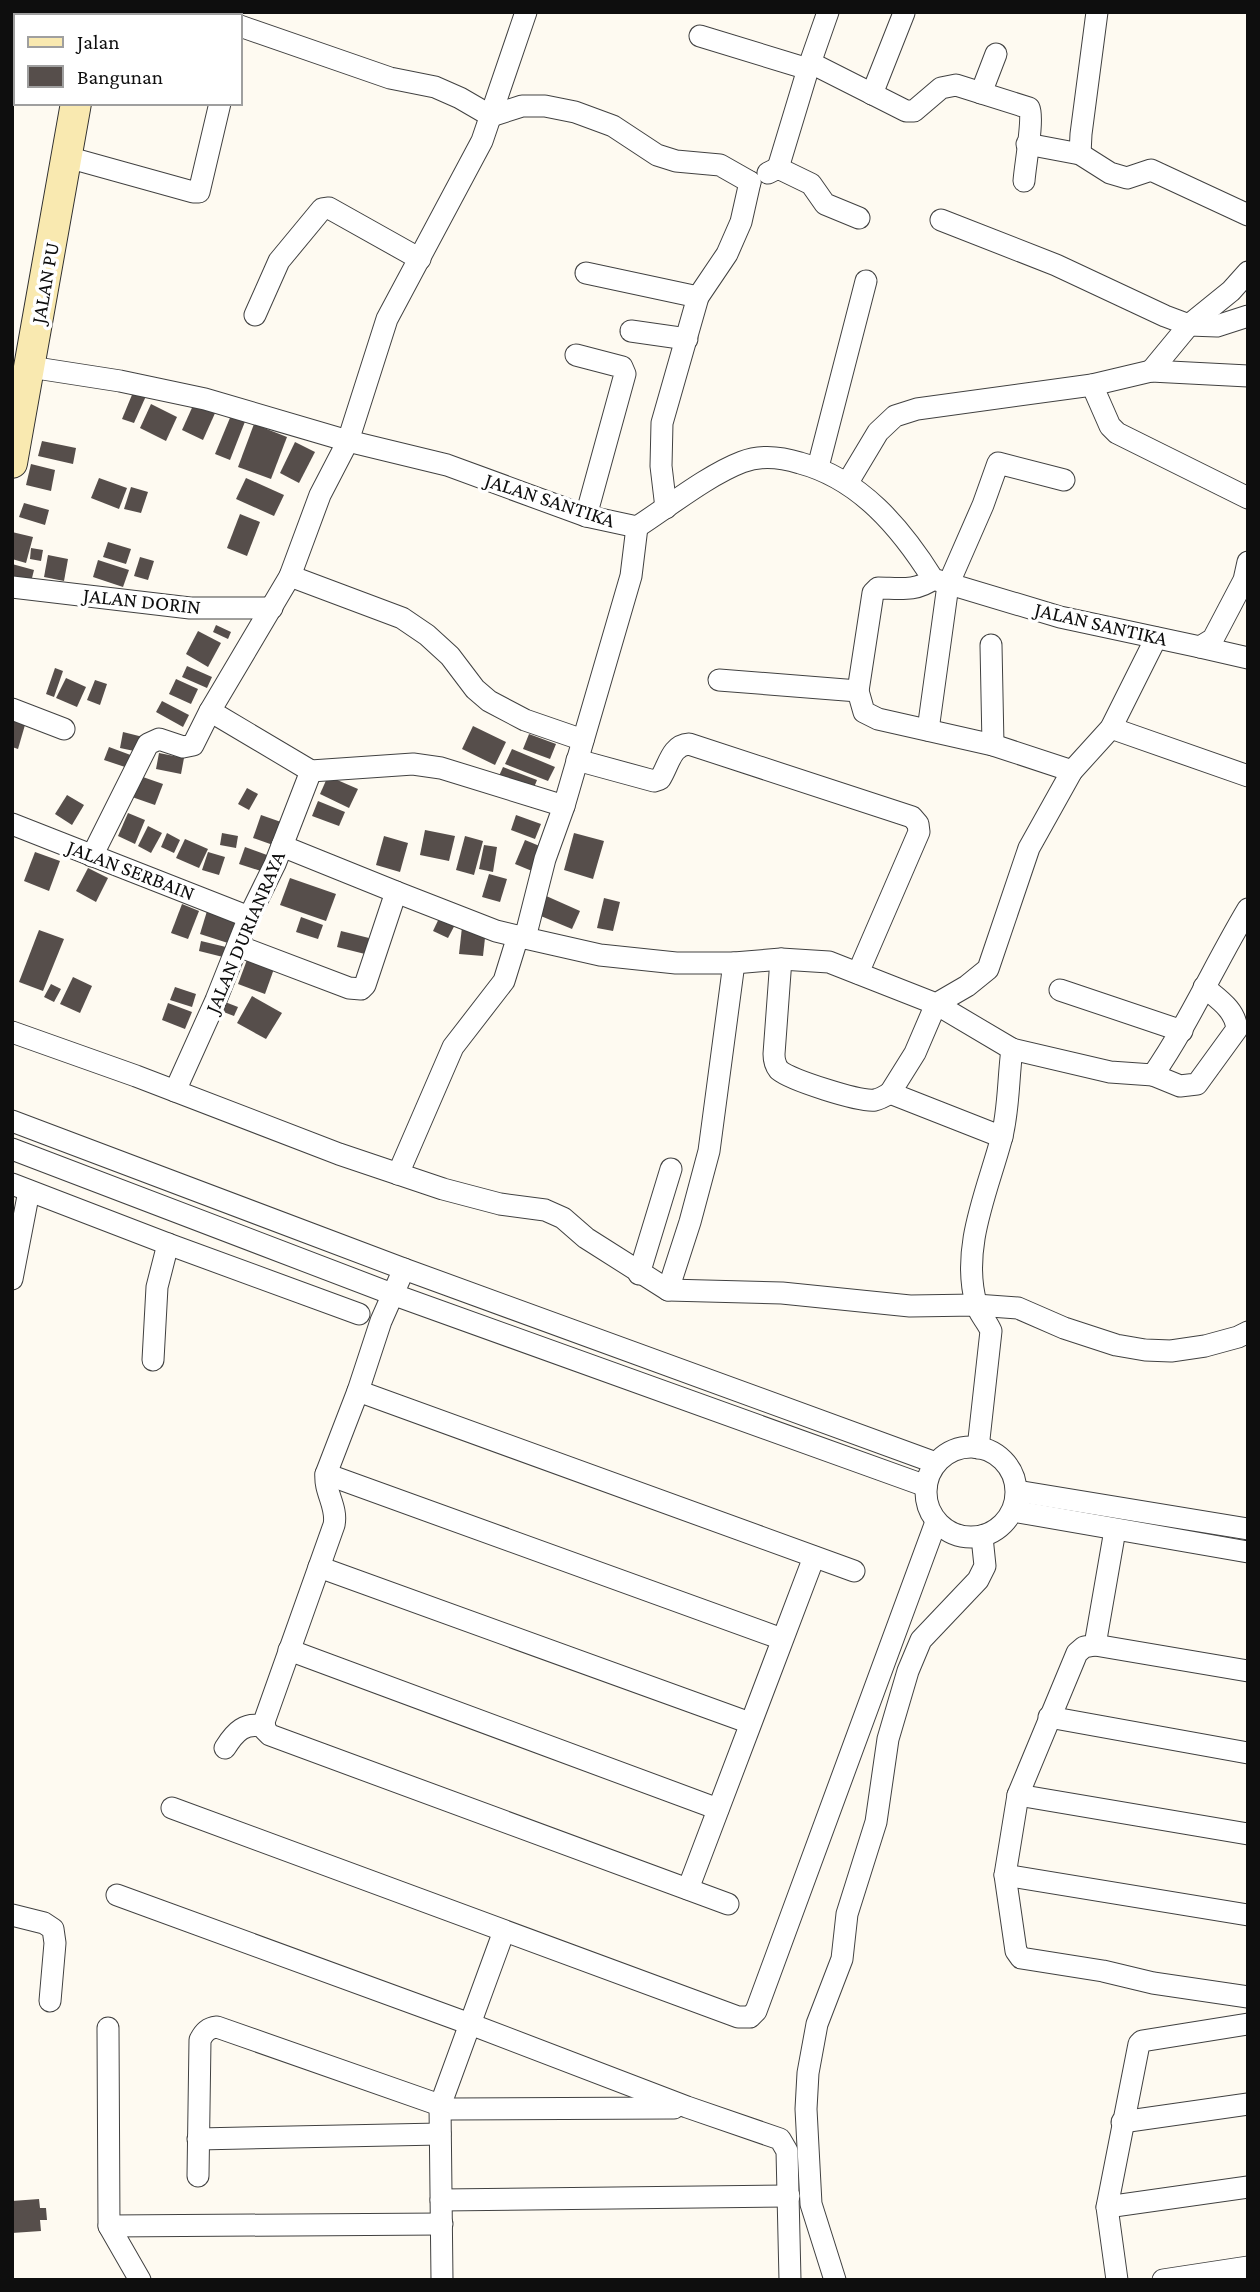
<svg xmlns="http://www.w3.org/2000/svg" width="1260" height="2292" font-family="'Crimson Pro',serif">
<rect width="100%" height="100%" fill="#fefaf1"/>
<g fill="#564e4b">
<polygon points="134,390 146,396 134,423 122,419"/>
<polygon points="195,401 216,411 203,440 182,430"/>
<polygon points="151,404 177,417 166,441 140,428"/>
<polygon points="232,413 246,419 230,460 215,454"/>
<polygon points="254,424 287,437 271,479 238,467"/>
<polygon points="42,441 76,448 73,464 38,456"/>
<polygon points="295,442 315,452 299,483 280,473"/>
<polygon points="31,464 55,470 51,491 26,485"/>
<polygon points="99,478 127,488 119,509 91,498"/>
<polygon points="246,478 284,495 274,516 236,499"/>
<polygon points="131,487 148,492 141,513 124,509"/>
<polygon points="24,503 49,510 45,525 19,517"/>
<polygon points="240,514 260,522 247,556 227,548"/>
<polygon points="12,532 33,537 26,563 12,559"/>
<polygon points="108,542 131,549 126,564 103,557"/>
<polygon points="31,548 43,550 41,561 30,559"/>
<polygon points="48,555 68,559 64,581 44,577"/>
<polygon points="140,557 154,561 148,580 134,576"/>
<polygon points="98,560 129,570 123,587 93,577"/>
<polygon points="12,564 34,570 31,582 12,577"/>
<polygon points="216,625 231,632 228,639 213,632"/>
<polygon points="198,631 221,643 208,667 186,654"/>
<polygon points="187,666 212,677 207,688 182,677"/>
<polygon points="55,668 63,671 54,697 46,694"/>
<polygon points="66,678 86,687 77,707 56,698"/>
<polygon points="176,679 198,689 191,704 169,694"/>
<polygon points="95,680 107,684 100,705 87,700"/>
<polygon points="162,701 189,715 183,727 156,712"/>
<polygon points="12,714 27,718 18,749 12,747"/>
<polygon points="473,726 506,742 495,765 462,749"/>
<polygon points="123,732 143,737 139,752 120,748"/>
<polygon points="529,734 556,744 550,759 523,749"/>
<polygon points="109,747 136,757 131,769 104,760"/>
<polygon points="512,749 555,767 548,781 505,764"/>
<polygon points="159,753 184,758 181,774 156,769"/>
<polygon points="503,767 537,780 533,790 499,776"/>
<polygon points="140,776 163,784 155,805 132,797"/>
<polygon points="328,776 358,789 349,808 320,794"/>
<polygon points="247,788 258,794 249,810 238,804"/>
<polygon points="67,795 84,805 72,825 55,814"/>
<polygon points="318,801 345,812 339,826 312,816"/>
<polygon points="128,813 145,820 135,844 118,836"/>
<polygon points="261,815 281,822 273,845 253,838"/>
<polygon points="516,815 541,824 535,839 511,830"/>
<polygon points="148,826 162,833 151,853 138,846"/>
<polygon points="425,830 455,836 449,861 420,855"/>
<polygon points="167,833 180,840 174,853 161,847"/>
<polygon points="222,833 238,836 236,848 220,845"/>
<polygon points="574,833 604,841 593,879 564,870"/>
<polygon points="384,836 408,843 400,872 376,865"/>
<polygon points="465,836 483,841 474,875 456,870"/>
<polygon points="185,839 208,849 199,868 176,858"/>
<polygon points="525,840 542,847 532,871 515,864"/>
<polygon points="484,845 497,847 493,872 479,869"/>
<polygon points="245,847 267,855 261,871 239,864"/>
<polygon points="35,852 60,861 49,891 24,881"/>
<polygon points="208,852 225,857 219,875 202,870"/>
<polygon points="88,868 108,878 96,902 76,891"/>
<polygon points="489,874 507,879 500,902 482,897"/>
<polygon points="290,878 336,894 326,921 280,905"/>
<polygon points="544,895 580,911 572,929 536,914"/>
<polygon points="604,898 620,902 613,931 597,928"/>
<polygon points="182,904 199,911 188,939 171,933"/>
<polygon points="207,911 239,921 231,944 200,934"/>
<polygon points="442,912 458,919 448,938 433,931"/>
<polygon points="301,917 323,925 318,939 296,932"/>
<polygon points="462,927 486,929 483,956 459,954"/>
<polygon points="39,930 64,939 43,991 19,982"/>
<polygon points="341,931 369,938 365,954 337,947"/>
<polygon points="201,941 226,947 223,957 199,951"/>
<polygon points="248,957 275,966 265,994 238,984"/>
<polygon points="73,977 92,986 80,1013 60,1004"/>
<polygon points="51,984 61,989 54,1002 44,997"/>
<polygon points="175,987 196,994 192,1007 170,1000"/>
<polygon points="252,996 282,1013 266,1039 237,1023"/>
<polygon points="225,1002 238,1007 234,1016 221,1011"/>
<polygon points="168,1003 192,1012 185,1029 162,1020"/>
<polygon points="39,2199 40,2208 46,2208 47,2220 40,2220 41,2231 12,2233 12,2201"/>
</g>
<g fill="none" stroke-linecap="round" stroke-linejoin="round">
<defs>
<g id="street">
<polyline points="194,12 213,16"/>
<polyline points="240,26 390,78 435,87 460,98 491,116 522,106 545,106 575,112 613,126 657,155 676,161 720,165 750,182"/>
<polyline points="700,36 808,69 778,168"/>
<path d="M811,63L906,111H914L941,88L956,85L1029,108C1034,118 1025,166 1024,181"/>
<polyline points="12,64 16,65"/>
<polyline points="808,69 828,12"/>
<polyline points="981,93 996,54"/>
<polyline points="872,94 904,13"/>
<polyline points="1027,144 1080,154 1110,173 1127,178 1151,170 1248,215"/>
<polyline points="1080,154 1081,134 1097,12"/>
<polyline points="67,157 193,192 199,192 220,103"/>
<polyline points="768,173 778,168 811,184 825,204 859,218"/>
<polyline points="941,220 1056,265 1165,316 1189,325 1217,326 1248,316"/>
<polyline points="586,273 698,297"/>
<polyline points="255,315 279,261 322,209 329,208 420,259"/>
<polyline points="631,331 687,339"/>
<polyline points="576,355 622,367 625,374 586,516"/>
<path d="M30,367L120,381L205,399L348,441L447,465L586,516L637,527C668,507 708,475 742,462C760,455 781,457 800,463C860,479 901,528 933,579L1060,617L1200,647L1213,639L1244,580L1248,562"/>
<polyline points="1151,371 1189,325 1231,291 1248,272"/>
<polyline points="1092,385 1110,426 1117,433 1248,498"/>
<polyline points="818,467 866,281"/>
<polyline points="848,482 878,432 895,416 917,409 1092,385 1151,371 1248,376"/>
<polyline points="666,508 661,466 662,423 698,297 727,254 741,222 750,182"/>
<polyline points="637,527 631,576 564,806 545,859 525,938 600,955 676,963 734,963 709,1151 690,1222 668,1290"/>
<polyline points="290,576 402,618 427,635 450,656 475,689 489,701 525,720 583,740"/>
<polyline points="12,587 190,608 272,608"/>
<polyline points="991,645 993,745"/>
<polyline points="1200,647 1248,658"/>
<polyline points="719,680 858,691 864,712 878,719 993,745 1072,771"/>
<path d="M858,691L873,593L878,588C898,588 916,592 933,579"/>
<polyline points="12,709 64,729"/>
<polyline points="210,711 311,771 413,764 441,768 564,806"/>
<polyline points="1111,728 1248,776"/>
<polyline points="928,730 948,585 983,505 998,463 1064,480"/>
<path d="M577,760L654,781L660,779C669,765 671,745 689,744L912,817L918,824L919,832L858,973"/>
<polyline points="12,824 249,917"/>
<polyline points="92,856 148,744 159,739 183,747 193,745 210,711 290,576 320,495 348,441 387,319 482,141 526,12"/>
<polyline points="396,892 496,931 525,938"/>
<polyline points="238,946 349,988 361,989 365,985 396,892 282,846"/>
<path d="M781,959L774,1054C774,1060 775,1065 779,1070C791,1080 859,1102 875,1100C880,1099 885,1096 890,1093"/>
<polyline points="734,963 781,959 829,962 936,1004 967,986 988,969 1029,848 1072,771 1111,728 1156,638"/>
<polyline points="1060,990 1182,1031"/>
<polyline points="12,1032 136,1076 339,1154 443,1189 500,1204 545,1210 563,1218 586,1238 668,1290 782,1293 910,1306 976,1305 1018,1308 1064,1328 1116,1345 1145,1350 1171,1351 1205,1346 1238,1337 1248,1332"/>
<path d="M1153,1075L1180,1086L1197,1084L1237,1029C1235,1009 1218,999 1204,987"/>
<polyline points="175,1091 216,1000 249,917 275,864 311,771"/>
<polyline points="12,1121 404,1269 936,1463"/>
<path d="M1002,1137L890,1093L915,1053L936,1004L1012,1049L1110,1072L1153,1075C1189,1023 1215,964 1248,909"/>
<polyline points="12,1149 392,1294 926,1486"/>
<polyline points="398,1174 453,1047 504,981 518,936"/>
<polyline points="12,1184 168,1244 359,1314"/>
<path d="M404,1269L381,1321L358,1391L326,1474C324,1492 338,1507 334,1525L264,1722L265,1730L270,1735L728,1904"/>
<polyline points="639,1274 671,1169"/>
<polyline points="12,1279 29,1191"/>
<polyline points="153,1360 157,1287 168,1244"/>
<polyline points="358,1391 854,1571"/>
<circle cx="971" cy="1492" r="45"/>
<path d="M978,1448L991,1331C987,1321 978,1313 976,1303C961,1248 987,1192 1001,1140C1009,1112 1008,1079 1012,1049"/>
<polyline points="326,1474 782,1639"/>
<polyline points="1017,1491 1248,1529"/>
<polyline points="1013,1511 1248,1552"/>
<polyline points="1115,1530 1095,1645 1084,1647 1077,1653 1018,1795 1005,1875 1016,1951 1021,1958 1103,1971 1153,1983 1248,1997"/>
<polyline points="319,1567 750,1723"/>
<polyline points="1095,1645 1248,1671"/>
<polyline points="289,1650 718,1809"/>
<polyline points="1049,1717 1248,1753"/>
<path d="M225,1748C235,1732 245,1721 265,1727"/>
<polyline points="1018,1795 1248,1834"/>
<polyline points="172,1808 738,2017 750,2017 756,2011 936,1522"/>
<polyline points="1005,1875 1248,1915"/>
<polyline points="688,1889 814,1557"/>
<polyline points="117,1895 470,2024 687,2107 780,2139 787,2151 790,2280"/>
<polyline points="12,1915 44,1923 53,1929 55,1943 50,2001"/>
<polyline points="108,2028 109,2226 140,2280"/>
<polyline points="1122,2122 1248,2104"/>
<polyline points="198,2139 440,2134"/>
<path d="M198,2176L200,2040C204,2032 208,2028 217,2027L451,2109L674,2108"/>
<polyline points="441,2200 789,2196"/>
<polyline points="1107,2207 1248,2187"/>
<polyline points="109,2226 442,2224"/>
<polyline points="442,2280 440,2106 504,1931"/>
<polyline points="835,2280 811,2204 806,2109 808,2073 817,2024 842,1959 847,1914 876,1822 888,1739 908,1671 921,1640 978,1580 985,1566 982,1537"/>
<polyline points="1117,2280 1107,2207 1139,2044 1142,2041 1248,2024"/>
<polyline points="1163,2280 1248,2267"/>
</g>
<g id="secondary">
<polyline points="99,16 100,12"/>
<polyline points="12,463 76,103"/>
</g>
</defs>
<use href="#street" stroke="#414141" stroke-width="23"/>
<use href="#secondary" stroke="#303030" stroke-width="32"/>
<use href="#street" stroke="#fff" stroke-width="21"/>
<use href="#secondary" stroke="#f9e9b0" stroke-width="30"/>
</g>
<g text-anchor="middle" stroke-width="7" stroke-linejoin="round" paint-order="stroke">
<g font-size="21" fill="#0e0e0e" stroke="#fff">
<text transform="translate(45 283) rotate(-80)" y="7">JALAN PU</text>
<text transform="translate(550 500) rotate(18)" y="7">JALAN SANTIKA</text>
<text transform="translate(142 601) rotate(6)" y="7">JALAN DORIN</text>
<text transform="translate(1101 624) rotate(13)" y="7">JALAN SANTIKA</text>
<text transform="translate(131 870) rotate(21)" y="7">JALAN SERBAIN</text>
<text transform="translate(245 932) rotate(-67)" y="7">JALAN DURIANRAYA</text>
</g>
</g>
<rect width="1260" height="2292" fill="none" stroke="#0e0e0e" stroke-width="28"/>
<rect x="14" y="14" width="228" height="91" fill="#ffffff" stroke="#9f9f9f" stroke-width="2"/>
<rect x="28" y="37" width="35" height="10" fill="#f9e9b0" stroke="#9f9f9f" stroke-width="2"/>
<text x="77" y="49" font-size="21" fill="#0e0e0e">Jalan</text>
<rect x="28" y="66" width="35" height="21" fill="#564e4b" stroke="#9f9f9f" stroke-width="2"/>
<text x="77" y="84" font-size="21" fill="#0e0e0e">Bangunan</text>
</svg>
